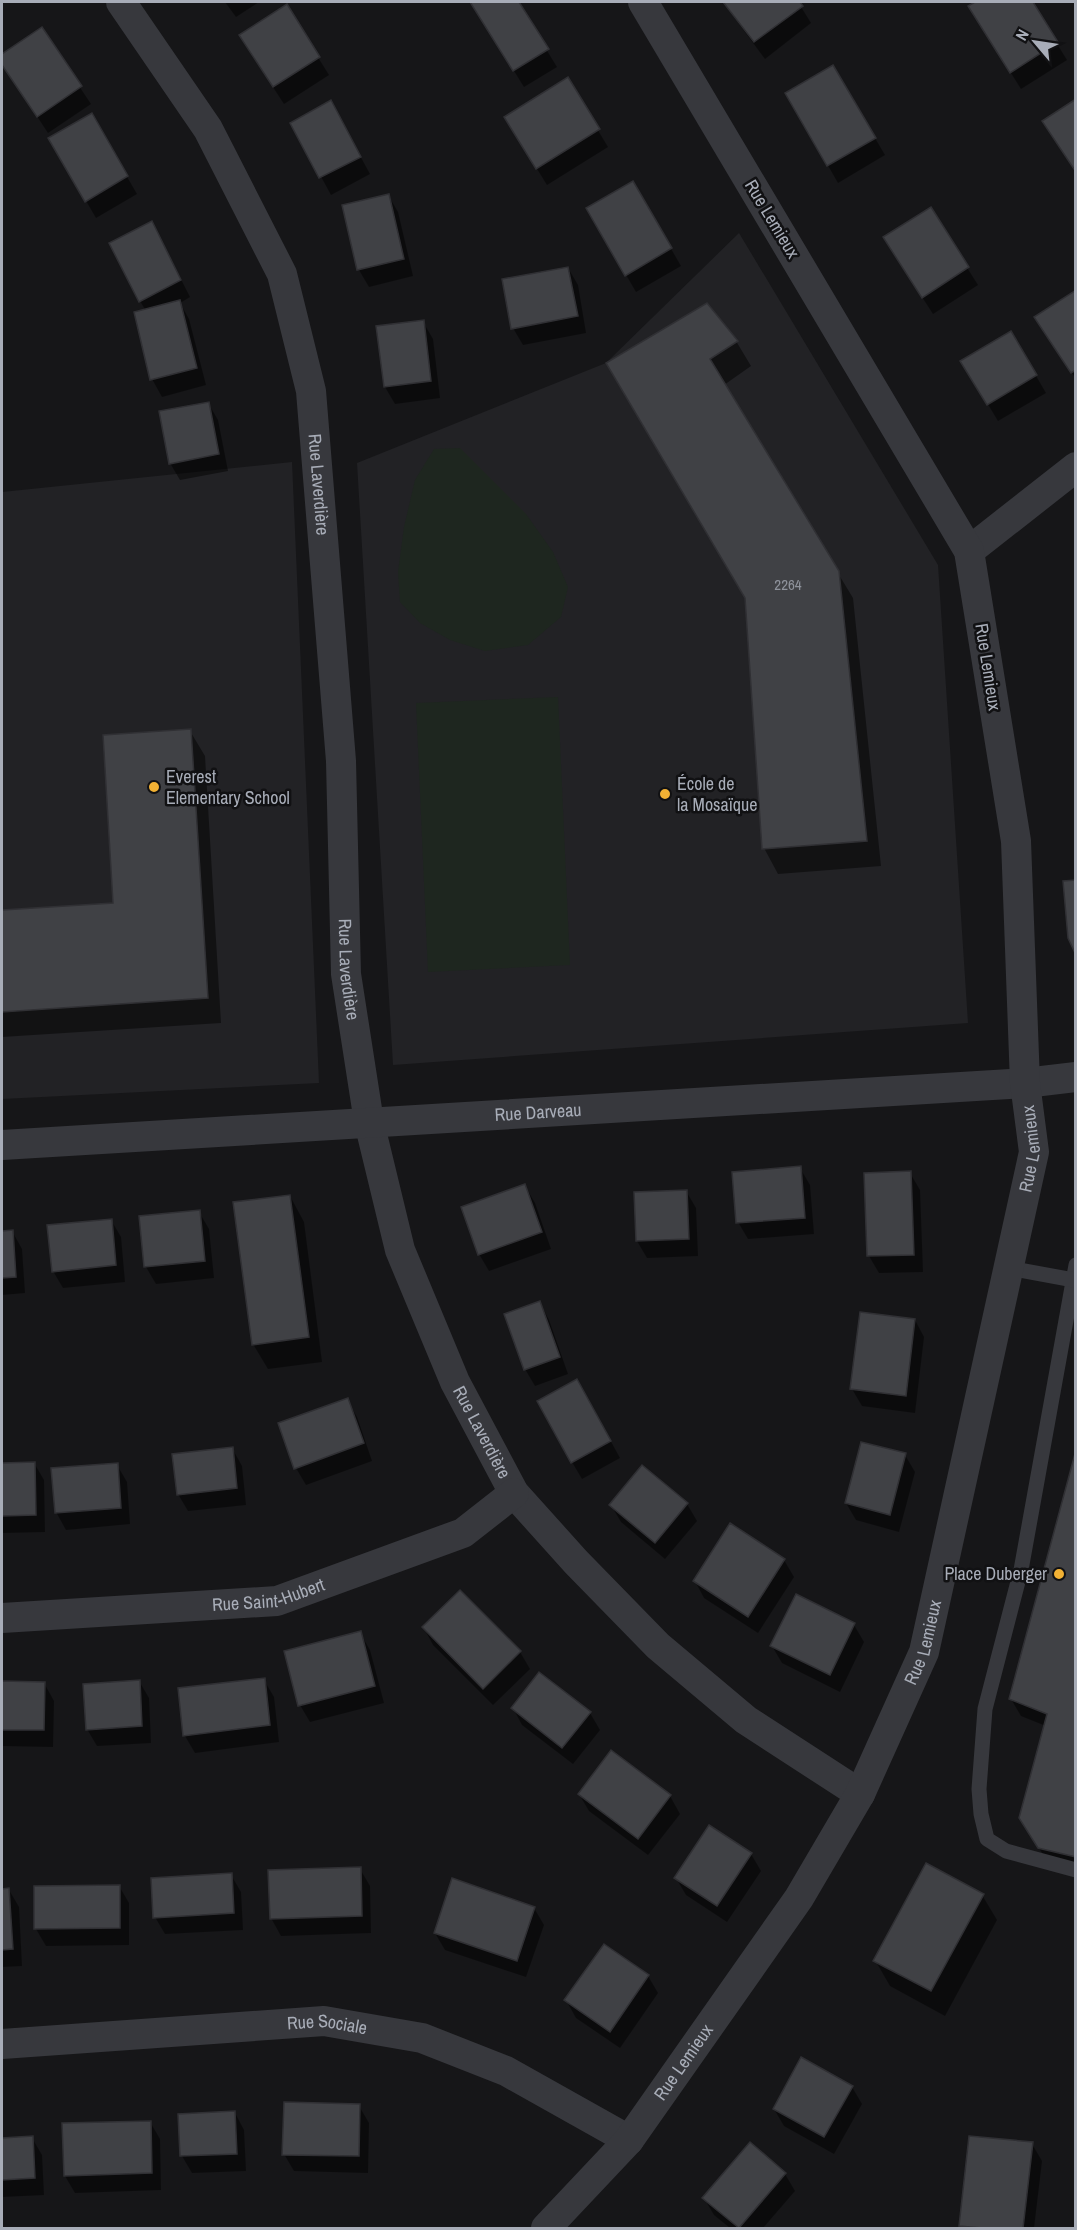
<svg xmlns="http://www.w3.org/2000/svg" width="1077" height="2230" font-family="'Archivo Narrow',sans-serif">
<rect width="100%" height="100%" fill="#161618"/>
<g fill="#222225">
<polygon points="739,233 938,565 968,1023 393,1065 357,463 606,363"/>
<polygon points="292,462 319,1083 2,1099 2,492"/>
</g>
<g fill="#1e261f">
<polygon points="460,448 526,514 553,552 568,587 561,617 528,645 485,651 450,640 420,623 400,602 398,572 404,527 415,480 434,449"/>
<polygon points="558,697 570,965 428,972 416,703"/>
</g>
<g fill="#0007">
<polygon points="225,2 259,2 236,17"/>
<polygon points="471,2 517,2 557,67 524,87"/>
<polygon points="723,2 798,2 811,23 765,59"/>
<polygon points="978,2 1031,2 1067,60 1021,89 970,7"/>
<polygon points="286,6 329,75 284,104 250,52"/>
<polygon points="41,29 91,104 48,133 2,63 2,56"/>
<polygon points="833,67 885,155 838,183 787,94"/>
<polygon points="567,79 608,147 547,185 516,135"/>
<polygon points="91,115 137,194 96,218 50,139"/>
<polygon points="340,119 370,174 331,195 292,123"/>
<polygon points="633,183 681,266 636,292 588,209"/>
<polygon points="388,195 398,212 413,276 369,287 359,270 344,206"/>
<polygon points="930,209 978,285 933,314 895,255"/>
<polygon points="161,240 190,297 180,303 189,319 206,385 162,397 152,379 146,311 140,301"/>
<polygon points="568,268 578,285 586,333 523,345 513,328"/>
<polygon points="1076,292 1076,379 1046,334"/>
<polygon points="423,322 433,339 440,398 395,404 385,387"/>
<polygon points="1011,333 1046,393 998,421 962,361"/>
<polygon points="736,341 751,366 724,385 853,598 881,866 778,874 764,848 746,598 608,363"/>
<polygon points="208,403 218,420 228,471 180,480 170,463"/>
<polygon points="190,731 205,756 221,1023 2,1037 2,912 115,904"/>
<polygon points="800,1168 810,1185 814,1234 748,1239 738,1222"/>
<polygon points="910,1173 920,1190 923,1272 879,1273 869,1256 865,1175"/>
<polygon points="525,1186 535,1203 551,1249 489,1271 479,1254"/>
<polygon points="686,1191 696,1208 698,1256 647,1258 637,1241"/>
<polygon points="290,1196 304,1222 322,1362 268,1369 253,1344"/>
<polygon points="199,1212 209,1229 214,1278 156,1284 146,1267"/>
<polygon points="111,1220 121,1237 125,1282 63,1288 53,1271"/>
<polygon points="12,1231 22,1249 25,1293 2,1295 2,1232"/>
<polygon points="540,1303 549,1320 568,1374 535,1386 525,1369"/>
<polygon points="915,1320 924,1337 915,1413 862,1406 852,1389"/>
<polygon points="587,1398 620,1458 582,1479 572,1462"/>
<polygon points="347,1400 357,1417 372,1461 306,1485 296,1468"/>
<polygon points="232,1448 242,1466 246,1505 188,1511 178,1494"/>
<polygon points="905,1455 915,1472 899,1532 856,1520 846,1503"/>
<polygon points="1076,1456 1076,1871 1050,1865 1031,1836 1046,1726 1021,1716 1011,1699"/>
<polygon points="34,1463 44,1480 45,1532 2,1533 2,1464"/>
<polygon points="117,1465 127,1482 130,1524 66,1530 56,1512"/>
<polygon points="687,1504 697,1521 665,1559 621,1522 611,1505"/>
<polygon points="784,1560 794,1577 758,1633 704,1598 695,1581"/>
<polygon points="797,1596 854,1625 864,1642 840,1692 782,1663 772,1646"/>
<polygon points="424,1628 520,1652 530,1669 493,1705 433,1645"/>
<polygon points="360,1633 370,1650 384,1703 310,1722 300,1705"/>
<polygon points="264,1680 274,1697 279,1742 195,1753 185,1736"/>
<polygon points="139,1681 149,1698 151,1743 97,1746 87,1729"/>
<polygon points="2,1683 44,1683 54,1701 53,1747 2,1746"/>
<polygon points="513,1708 590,1713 600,1730 573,1764 522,1725"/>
<polygon points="611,1752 670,1796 680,1814 648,1855 589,1811 579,1794"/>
<polygon points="751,1854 761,1871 727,1922 686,1895 676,1878"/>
<polygon points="360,1869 370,1886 371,1933 281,1936 271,1918"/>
<polygon points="231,1875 241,1892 243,1930 165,1934 155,1917"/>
<polygon points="119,1886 129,1903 129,1945 46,1946 36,1929"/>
<polygon points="2,1890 9,1890 19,1907 22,1966 2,1967"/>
<polygon points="982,1895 997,1920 945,2016 890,1986 875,1960"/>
<polygon points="534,1908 544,1925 526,1977 445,1950 435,1933"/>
<polygon points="648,1976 658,1993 620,2048 576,2018 566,2000"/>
<polygon points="852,2087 862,2104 834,2154 784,2126 774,2109"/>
<polygon points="359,2106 369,2123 368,2173 294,2171 284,2154"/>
<polygon points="235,2113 244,2130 246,2171 192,2173 182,2156"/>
<polygon points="150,2122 160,2139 161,2190 75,2193 65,2176"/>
<polygon points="32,2138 42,2155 44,2195 2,2197 2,2140"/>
<polygon points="1032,2144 1042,2161 1034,2228 962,2228 960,2226"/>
<polygon points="785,2174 795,2191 763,2228 730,2228 714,2215 704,2198"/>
</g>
<g fill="#404145" stroke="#303034" stroke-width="1.5">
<polygon points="470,2 519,2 549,49 513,71"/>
<polygon points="723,2 800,2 803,6 754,42"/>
<polygon points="975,2 1033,2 1058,42 1010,73 968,6"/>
<polygon points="287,4 320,57 273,87 239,35"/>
<polygon points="42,27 82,86 37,117 2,65 2,54"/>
<polygon points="833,65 876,138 827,166 785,93"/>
<polygon points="568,77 600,129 536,169 504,117"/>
<polygon points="1076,99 1076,172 1042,121"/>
<polygon points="331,100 361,157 319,178 290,123"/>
<polygon points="92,113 128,176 85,202 48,138"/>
<polygon points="633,181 672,248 625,276 586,208"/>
<polygon points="389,194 404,259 357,270 342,205"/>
<polygon points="931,207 969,267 922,298 883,237"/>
<polygon points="152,221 181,280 139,302 109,243"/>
<polygon points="568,267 578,316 511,329 502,279"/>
<polygon points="1076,290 1076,370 1071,373 1034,317"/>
<polygon points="180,300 197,368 150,380 134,312"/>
<polygon points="707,303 738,341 710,359 839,571 867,841 762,849 745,598 606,363"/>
<polygon points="424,320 431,381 384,387 376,326"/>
<polygon points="1011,331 1037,375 987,405 960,361"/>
<polygon points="209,402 219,454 169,464 159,411"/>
<polygon points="191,729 208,998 2,1012 2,910 113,903 103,735"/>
<polygon points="1076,880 1076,955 1068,938 1063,881"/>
<polygon points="801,1166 805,1218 736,1223 732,1172"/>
<polygon points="911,1171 914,1255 867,1256 864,1173"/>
<polygon points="525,1184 542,1232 478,1255 461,1207"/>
<polygon points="687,1190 689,1239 636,1241 634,1192"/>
<polygon points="290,1195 309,1337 252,1345 233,1202"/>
<polygon points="200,1210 205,1261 144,1267 139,1216"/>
<polygon points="112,1219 116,1265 52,1272 47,1225"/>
<polygon points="13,1230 16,1277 2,1278 2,1231"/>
<polygon points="540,1301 560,1357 524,1370 504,1314"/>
<polygon points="860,1312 915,1319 906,1396 850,1389"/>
<polygon points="577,1379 611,1441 571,1463 537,1401"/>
<polygon points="348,1398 364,1443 294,1469 278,1423"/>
<polygon points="861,1442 906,1453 890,1515 845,1503"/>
<polygon points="233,1447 237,1488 177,1495 172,1454"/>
<polygon points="1076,1450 1076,1857 1038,1848 1019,1818 1047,1714 1009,1699"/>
<polygon points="35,1462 36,1515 2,1516 2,1463"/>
<polygon points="118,1463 121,1508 55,1513 51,1468"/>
<polygon points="642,1465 688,1503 655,1543 609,1505"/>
<polygon points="730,1523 785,1559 748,1617 693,1581"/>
<polygon points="460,1590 521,1651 483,1689 422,1627"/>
<polygon points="796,1594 855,1623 830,1675 770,1646"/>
<polygon points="361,1631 375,1686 298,1706 284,1651"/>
<polygon points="539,1672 591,1712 562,1748 511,1708"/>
<polygon points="265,1678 270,1725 183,1736 178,1688"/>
<polygon points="140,1680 142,1726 86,1730 83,1684"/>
<polygon points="2,1681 45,1682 44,1730 2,1730"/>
<polygon points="611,1750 671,1795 638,1839 578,1794"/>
<polygon points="709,1825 752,1853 717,1906 674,1878"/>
<polygon points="926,1863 984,1894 931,1991 873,1961"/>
<polygon points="361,1867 362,1916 270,1919 268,1870"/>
<polygon points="232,1873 234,1913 153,1918 151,1878"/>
<polygon points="452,1878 535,1907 517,1961 434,1933"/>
<polygon points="120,1885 120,1928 34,1929 34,1886"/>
<polygon points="9,1888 13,1949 2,1950 2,1889"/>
<polygon points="604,1944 649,1975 610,2032 564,2000"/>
<polygon points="801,2057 853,2086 824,2137 773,2109"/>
<polygon points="284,2102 360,2104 359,2156 282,2155"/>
<polygon points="235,2111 237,2154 180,2156 178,2114"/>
<polygon points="151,2121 152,2173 64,2176 62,2123"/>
<polygon points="33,2136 35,2178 2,2180 2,2138"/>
<polygon points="969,2136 1033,2142 1023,2228 982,2228 959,2226"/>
<polygon points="750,2142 786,2173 739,2228 702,2198"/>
</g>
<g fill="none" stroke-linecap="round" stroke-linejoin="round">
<g stroke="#37383d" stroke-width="15">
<polyline points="1076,1265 1021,1570 985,1709 979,1789 981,1814 987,1839 1006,1851 1076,1870"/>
<polyline points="1008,1268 1074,1280"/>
</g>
<g stroke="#37383d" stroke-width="30">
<path id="s1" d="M121,2L208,129L282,274L311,391L341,761L346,974L369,1122L400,1250L455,1382L514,1493L576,1562L658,1646L746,1720L860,1794"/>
<polyline points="969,551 1076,467"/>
<path id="s2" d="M2,1145L1025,1083L1076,1077"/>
<path id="s3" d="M2,1618L277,1601L463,1533L514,1493"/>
<path id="s4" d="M2,2044L324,2021L422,2038L506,2071L629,2140"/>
<path id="s5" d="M546,2228L629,2140L799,1898L860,1794L924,1652L1034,1152L1025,1083L1016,841L969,551L643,2"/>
</g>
</g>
<g fill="#f2b134" stroke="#111113" stroke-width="2">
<circle cx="154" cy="787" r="6"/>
<circle cx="665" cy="794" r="6"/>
<circle cx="1059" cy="1574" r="6"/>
</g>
<g text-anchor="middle" stroke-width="5" stroke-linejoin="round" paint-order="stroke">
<g font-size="15" fill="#8e929b">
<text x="788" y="590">2264</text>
</g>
<g font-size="18" fill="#a8adb8" stroke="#111113">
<text transform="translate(772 219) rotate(59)" y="6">Rue Lemieux</text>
<text dy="6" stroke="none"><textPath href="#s1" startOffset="531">Rue Laverdière</textPath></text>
<text transform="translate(988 667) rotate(81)" y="6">Rue Lemieux</text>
<text dy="6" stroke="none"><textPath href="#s1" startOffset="1017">Rue Laverdière</textPath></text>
<text dy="6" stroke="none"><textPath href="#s2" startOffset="537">Rue Darveau</textPath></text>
<text dy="6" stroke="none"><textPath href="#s5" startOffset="1208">Rue Lemieux</textPath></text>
<text dy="6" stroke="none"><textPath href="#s1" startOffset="1503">Rue Laverdière</textPath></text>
<text dy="6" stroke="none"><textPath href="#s3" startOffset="268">Rue Saint-Hubert</textPath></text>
<text dy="6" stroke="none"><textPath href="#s5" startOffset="702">Rue Lemieux</textPath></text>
<text dy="6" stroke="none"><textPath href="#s4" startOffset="326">Rue Sociale</textPath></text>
<text dy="6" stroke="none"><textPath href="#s5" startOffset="216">Rue Lemieux</textPath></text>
</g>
<g font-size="18" fill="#a8adb8" stroke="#111113" text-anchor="start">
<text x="166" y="783">Everest<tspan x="166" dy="21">Elementary School</tspan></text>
<text x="677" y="790">École de<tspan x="677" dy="21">la Mosaïque</tspan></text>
<text x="1047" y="1580" text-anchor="end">Place Duberger</text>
</g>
</g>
<rect width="1077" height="2230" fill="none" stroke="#a8adb8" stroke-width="6"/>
<g transform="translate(1035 42) rotate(299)" stroke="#111113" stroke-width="4.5" paint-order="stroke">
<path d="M0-4.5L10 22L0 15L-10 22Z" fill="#a8adb8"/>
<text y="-9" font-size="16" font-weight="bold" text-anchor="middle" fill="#a8adb8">N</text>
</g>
</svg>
